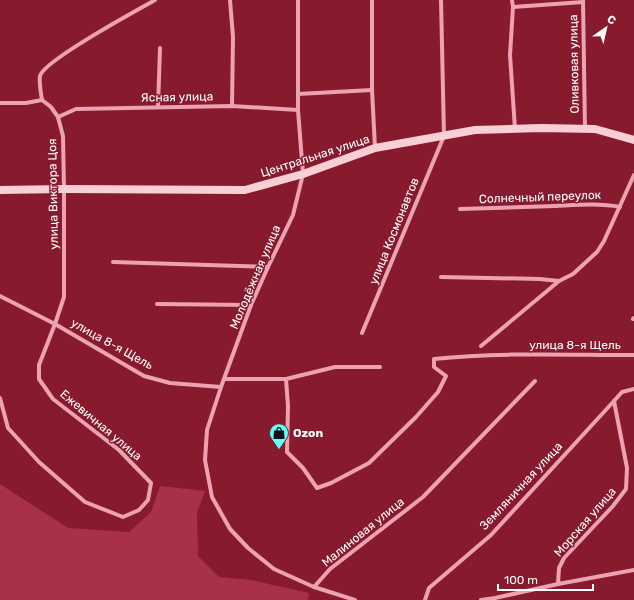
<svg xmlns="http://www.w3.org/2000/svg" width="634" height="600" font-family="Rubik,sans-serif">
<rect width="100%" height="100%" fill="#881a2e"/>
<polygon fill="#a83048" points="0,484 68,528 129,532 151,512 160,486 205,491 197,513 198,556 219,577 251,580 309,593 308,600 0,600"/>
<g fill="none" stroke-linecap="round" stroke-linejoin="round">
<g stroke="#eca2b1" stroke-width="4">
<polyline points="230,0 233,37 232,106"/>
<polyline points="298,0 298,110 303,174 293,215 268,267 251,305 221,387 207,430 205,460 212,497 230,529 248,548 274,569 314,587 355,600"/>
<polyline points="372,0 372,90 375,148"/>
<polyline points="512,0 513,7 510,55 515,129"/>
<polyline points="583,0 585,129"/>
<polyline points="513,7 583,2"/>
<polyline points="298,94 372,90"/>
<polyline points="0,103 26,103 42,100"/>
<polyline points="158,107 160,48"/>
<polyline points="58,117 76,109 232,106 298,110"/>
<path d="M460,209C492,208 524,207 555,206C577,205 598,203 620,207"/>
<polyline points="113,262 268,267"/>
<polyline points="441,277 540,279 559,281"/>
<polyline points="0,296 55,324 144,376 170,383 221,387"/>
<polyline points="157,304 251,305"/>
<polyline points="633,319 634,318"/>
<polyline points="362,333 444,136 441,0"/>
<polyline points="481,346 559,281 573,274 597,252 604,241 634,175"/>
<polyline points="224,379 286,379 335,367 380,367"/>
<path d="M286,379L288,406L287,452L303,468L317,488L331,483L369,463L416,417L438,392L446,376L434,367V359C499,352 568,355 634,355"/>
<path d="M0,398L8,428L39,462L85,502L123,517L139,510L148,500L151,483L119,450L53,399L39,379V365L55,324L64,297V189L63,136L58,117L51,107L42,100C41,94 39,81 40,76C43,61 137,10 155,0"/>
<polyline points="558,584 559,568 564,558 613,506 626,489 627,468 614,401"/>
<polyline points="314,587 330,569 423,497 535,381"/>
<polyline points="425,600 429,588 491,535 614,401 622,392 634,389"/>
<polyline points="481,600 495,598 558,584 634,570"/>
</g>
<polyline stroke="#f9cfd7" stroke-width="8" points="0,190 64,189 245,190 303,174 375,148 475,130 541,128 595,129 634,140"/>
</g>
<defs>
<symbol id="shop-pin" viewBox="-11 -11 22 30"><path d="M0 17L-7.5 6A9.5 9.5 0 1 1 7.5 6Z" fill="#5efff9" stroke="#881a2e"/><path d="M-5-2.5h2.3a2.7 3.5 0 0 1 5.4 0H5L5.5 6h-11ZM-1.5-2.5h3a1.5 2.3 0 0 0-3 0Z" fill="#111"/></symbol>
</defs>
<g fill-rule="evenodd">
<use href="#shop-pin" x="268" y="422" width="22" height="30"/>
</g>
<g text-anchor="middle" stroke-width="3" stroke-linejoin="round" paint-order="stroke">
<g font-size="12" fill="#fff" stroke="#881a2e">
<text transform="translate(574 64) rotate(-91)" y="4">Оливковая улица</text>
<text transform="translate(177 97) rotate(-1)" y="4">Ясная улица</text>
<text transform="translate(315 156) rotate(-18)" y="4">Центральная улица</text>
<text transform="translate(53 194) rotate(-91)" y="4">улица Виктора Цоя</text>
<text transform="translate(540 197) rotate(-2)" y="4">Солнечный переулок</text>
<text transform="translate(394 231) rotate(-68)" y="4">улица Космонавтов</text>
<text transform="translate(255 277) rotate(-67)" y="4">Молодёжная улица</text>
<text transform="translate(112 344) rotate(29)" y="4">улица 8-я Щель</text>
<text x="575" y="349">улица 8-я Щель</text>
<text transform="translate(101 425) rotate(40)" y="4">Ежевичная улица</text>
<text transform="translate(521 486) rotate(-47)" y="4">Земляничная улица</text>
<text transform="translate(585 522) rotate(-49)" y="4">Морская улица</text>
<text transform="translate(363 532) rotate(-39)" y="4">Малиновая улица</text>
</g>
<g font-size="12" font-weight="bold" fill="#fff" stroke="#881a2e" text-anchor="start">
<text x="293" y="437">Ozon</text>
</g>
</g>
<g transform="translate(606 28) rotate(34)" stroke="#881a2e" stroke-width="3" paint-order="stroke">
<path d="M0-3L7 15L0 10L-7 15Z" fill="#ffffff"/>
<text y="-6" font-size="11" font-weight="bold" text-anchor="middle" fill="#ffffff">С</text>
</g>
<path d="M498 584v6h95v-6" fill="none" stroke="#ffffff" stroke-width="2"/>
<text x="504" y="584" font-size="12" fill="#ffffff" stroke="#881a2e" stroke-width="3" paint-order="stroke">100 m</text>
</svg>
